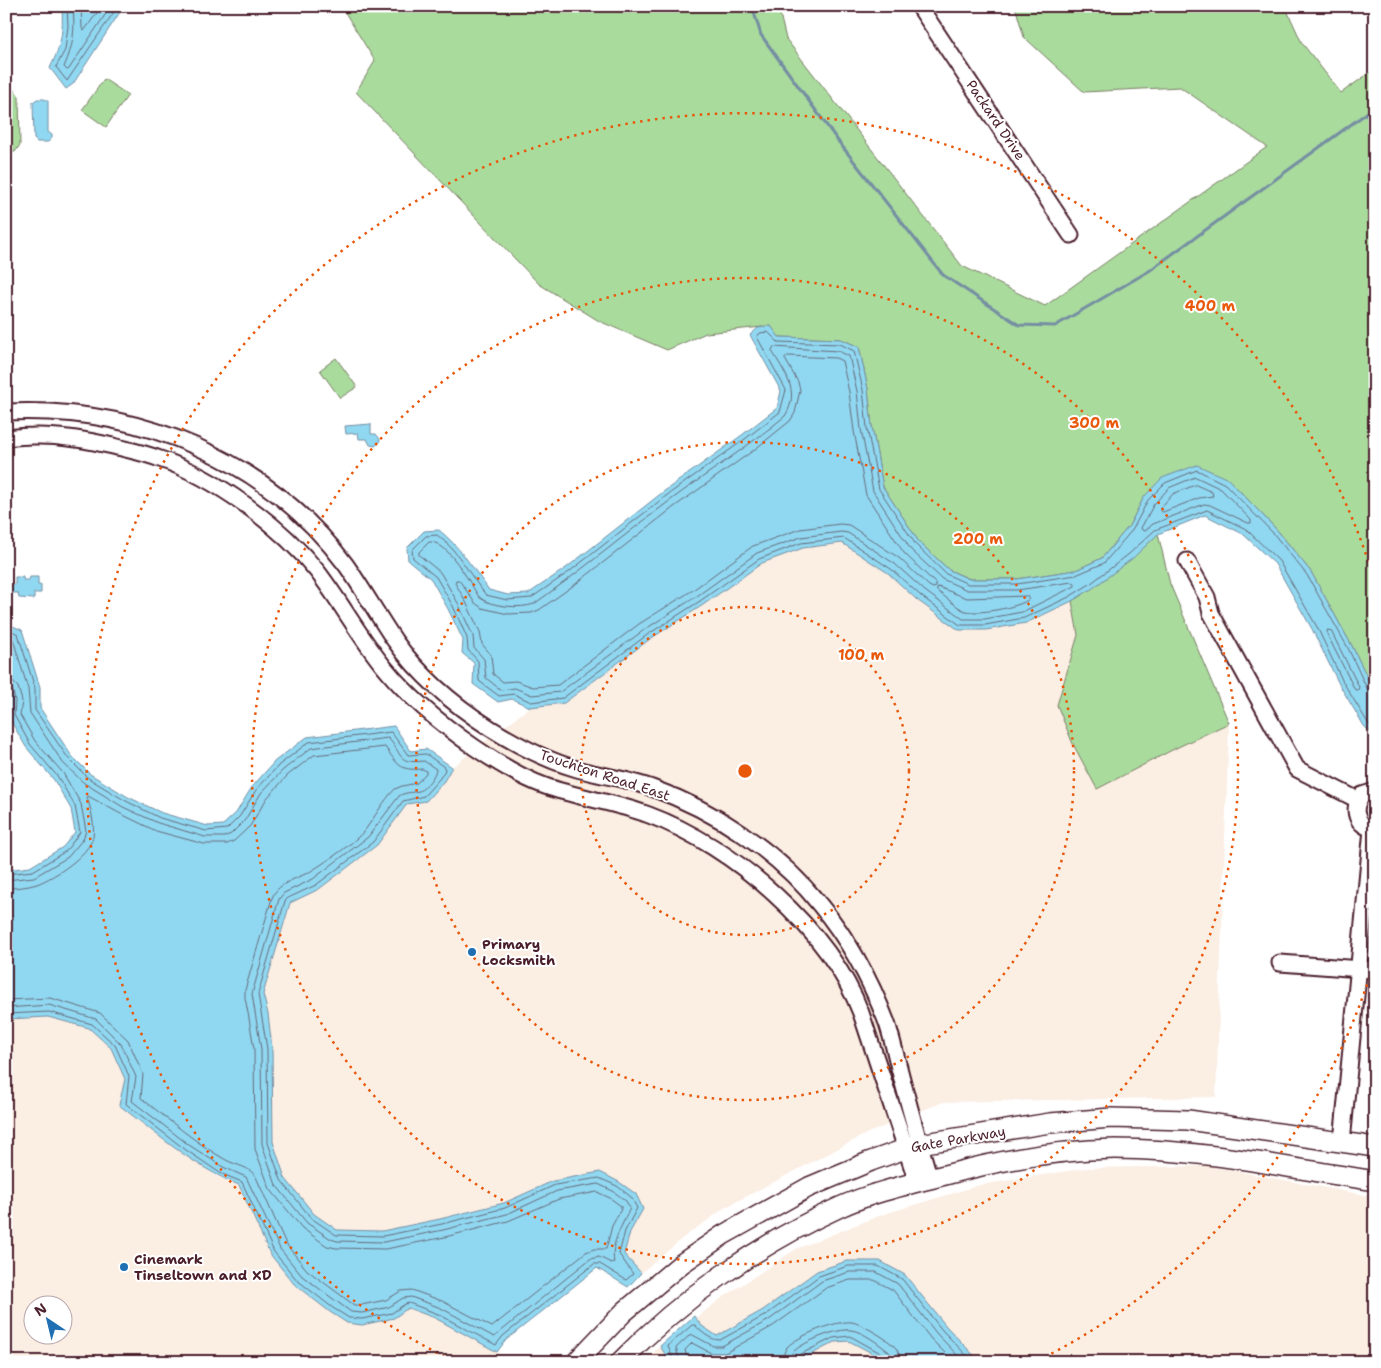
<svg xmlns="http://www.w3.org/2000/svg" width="1381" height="1368" font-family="'Shantell Sans',sans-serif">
<rect width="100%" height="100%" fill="#fff"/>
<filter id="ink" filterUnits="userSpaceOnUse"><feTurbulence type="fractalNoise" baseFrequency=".02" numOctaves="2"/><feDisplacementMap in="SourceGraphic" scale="10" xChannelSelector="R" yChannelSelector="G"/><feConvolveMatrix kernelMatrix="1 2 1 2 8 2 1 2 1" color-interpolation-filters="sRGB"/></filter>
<g filter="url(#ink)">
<g fill="#fbeee3" fill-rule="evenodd">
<polygon points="842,543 888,573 917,600 959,630 986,630 1026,623 1072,601 1078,635 1057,705 1073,744 1097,789 1176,748 1229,723 1216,1097 943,1102 868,1133 726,1207 684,1237 641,1273 624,1254 630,1232 643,1208 553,1181 504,1203 440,1219 382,1231 337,1230 314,1214 285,1178 273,1142 272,1048 263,994 290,903 319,889 377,845 407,804 426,801 444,781 452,767 530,707 565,703 650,639 703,605 762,563 803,548"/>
<path d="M48,1017L89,1028L111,1048L125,1079L119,1105L183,1154L218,1177L239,1185L270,1254L294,1284L381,1320L394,1318L408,1308L435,1318L497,1352L510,1362H6V1019ZM32,1306H62V1336H32Z"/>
<polygon points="1209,1166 1375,1197 1375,1362 645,1362 660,1346 722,1298 796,1249 881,1215 980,1185 1087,1168"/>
</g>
<g fill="#a9db9d" stroke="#7a7d64">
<polygon points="341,6 778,6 786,39 962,266 1045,306 1267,147 1180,87 1084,92 1024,37 1015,6 1285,6 1302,43 1341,93 1375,69 1375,693 1352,646 1311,572 1277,530 1228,479 1144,497 1129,526 1102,558 1076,570 1017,579 970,579 949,570 919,542 883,487 872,427 868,389 859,347 841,339 778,337 771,326 706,333 667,350 599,321 539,284 356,92 375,61"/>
<polygon points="104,79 128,95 106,127 82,110"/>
<polygon points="14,90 19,96 20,145 15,152 6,152 6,91"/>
<polygon points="336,358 357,387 340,398 320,370"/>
<path d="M1158,534L1170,584L1229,723L1176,748L1097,789L1073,744L1057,705L1078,635L1072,601C1103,582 1131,560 1158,534Z"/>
</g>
<g fill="#90d8f1" stroke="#748ea2">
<path d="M62,6H124L73,84L66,89L50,68C62,44 63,32 62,6Z"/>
<polygon points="37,99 44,99 48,101 48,132 52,135 52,138 48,142 37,142 34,139 33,102"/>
<path d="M771,326L779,337L841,339L859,347L868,389L872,427L883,487L919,542L949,570L969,579H1017L1076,570L1102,558L1129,526L1144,497L1162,478L1197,465L1228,479L1277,530L1311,572L1352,646L1375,693V737L1364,726L1339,684L1312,629L1275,564L1243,534L1205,515L1158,534L1133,558L1093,588L1072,601L1026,623L986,630H959L917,600L888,573L842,543L803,548L762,563L703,605L650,639L564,703L530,707L512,699L498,702L473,684L474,663L462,653L463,640L448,609L431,579L408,560L407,548L424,531L439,530C460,547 473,568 489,590L508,595L528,594L566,568L663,492L742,435L777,408L781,391L750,335L758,328Z"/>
<polygon points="371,424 371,434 376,434 380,439 379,443 375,446 370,445 367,439 359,439 358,433 346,434 345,426"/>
<polygon points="15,577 23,577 23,580 29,580 30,577 38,577 38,585 41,585 41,593 34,593 34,599 19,598 18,593 12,593 12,585 15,584"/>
<path d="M6,623L22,630L40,687V708L71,755L90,774L128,797L162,813L208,826L223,825L236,813L252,787L275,761L307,737L394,726L411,751L426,749L452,767L444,781L426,801L407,804L377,845L319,889L290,903L263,994L268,1014L272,1048L273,1142L285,1178L314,1214L337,1230L382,1231L440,1219L504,1203L553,1181L600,1172L619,1182L636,1194L643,1209L630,1232L624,1254L641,1273L628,1287L597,1268L506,1340L497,1352L435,1318L408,1308L394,1318L362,1325L347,1323L330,1312L294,1284L270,1254L239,1185C194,1167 157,1134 119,1105L125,1079L111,1048L89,1028L48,1017L6,1019V870L30,867L63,847L75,832L71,809L54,780L26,747L8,716L10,702L6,680Z"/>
<polygon points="847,1261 880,1261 905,1275 946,1326 980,1362 884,1362 870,1352 849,1341 835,1342 797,1362 670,1362 660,1346 694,1316 702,1326 717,1336 763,1310 817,1271"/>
</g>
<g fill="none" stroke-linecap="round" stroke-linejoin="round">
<g stroke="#66697a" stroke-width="1">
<polyline points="67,6 68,26 65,50 56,67 67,81 118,6"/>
<path d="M73,6C75,31 74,44 64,67L67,70L69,69L111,6"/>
<polyline points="81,6 82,28 84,31 102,6"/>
<path d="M774,347L838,351L849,356L857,391L861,429L873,491L911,550L942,579L967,590H1017L1072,582L1075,583V586L1022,612L985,619H963L925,591L895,564L848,533L841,532L801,537L757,553L697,596L644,630L560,692L532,695L515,688L501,690L486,678L484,659L474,648L473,636L458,603L440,572L419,555V552L429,542C447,540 470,583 479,597C490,607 521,609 534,604C580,572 623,536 668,502C707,473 748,447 785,416C801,391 784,372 772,351Z"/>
<polygon points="788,356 836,358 842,361 849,392 854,431 866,495 904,553 936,584 936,587 933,588 929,586 899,558 849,525 840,524 800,529 753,546 693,590 639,624 558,685 533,687 516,681 503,682 493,674 491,655 482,644 480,632 465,600 455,583 456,580 459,580 475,603 482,608 508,614 531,613 539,610 577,583 674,507 754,450 790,421 795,413 800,390 798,382 785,359"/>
<polygon points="1196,477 1221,489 1251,520 1251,523 1248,523 1210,505 1204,504 1153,524 1145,531 1142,530 1141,528 1154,504 1169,488"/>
<polygon points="1196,485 1212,492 1213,496 1199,498 1163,512 1160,511 1160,508 1173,494"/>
<path d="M938,587L967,598L1027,596L1029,599C1021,607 974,616 963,610C954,605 946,597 937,591Z"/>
<polyline points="6,628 18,634 35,688 35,710 68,758 88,778 126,801 160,818 206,831 227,829 240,816 256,790 279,765 309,742 391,732 408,755 426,754 444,767 445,770 440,778 424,796 403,801 373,842 316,885 288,898 285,901 258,994 267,1049 268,1143 281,1180 311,1218 336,1235 383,1236 442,1224 505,1208 555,1185 599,1178 617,1186 631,1197 637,1208 625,1231 619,1254 633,1274 626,1280 600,1264 594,1264 503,1336 496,1345 438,1314 409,1303 405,1304 392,1313 362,1319 349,1318 333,1308 297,1280 274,1252 242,1182 220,1173 186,1150 126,1104 129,1076 115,1045 92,1024 49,1012 6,1014"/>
<polygon points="1328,630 1331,631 1359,687 1358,690 1355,690 1327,634"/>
<path d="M6,635L13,639L28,689L30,713L63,763L84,783L123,807L158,823L205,837H224L231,834L245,820L261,793L283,770L311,748L388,738C404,755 396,764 424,761L436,769C436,775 425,789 419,791C411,793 405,792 399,796L368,837L313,879L284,893L279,899L252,994L261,1049L262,1144L276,1185L307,1223L331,1239L337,1241L384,1242L443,1230L507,1214L557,1191L598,1184L613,1191L626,1201L630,1208C623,1225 610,1242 614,1262L611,1263L599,1257L590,1259L494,1337L441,1308L411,1297L403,1298L389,1307L362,1313L351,1312L302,1276L280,1249L246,1177L223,1167L189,1145L132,1101L136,1077L121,1044L96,1019L49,1005L6,1008"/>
<polyline points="6,681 13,682 18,687 22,701 20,715 35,741 63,773 81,804 86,831 83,839 68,857 34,877 6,880"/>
<polyline points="6,687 11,688 13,691 15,701 14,715 30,744 58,777 75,806 80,832 66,851 33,871 6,874"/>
<path d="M1375,694L1368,691L1348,648L1307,575L1273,533L1225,484L1197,470L1165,483L1148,500L1133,529L1104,563L1076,575L1017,584H968L946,574L916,545L879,489L867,428L863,390L854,351L840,344L778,342L768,332L760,333L757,337L786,390L780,412L745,439L666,496L569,572L531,598L507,600L486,595C468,574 461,553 437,535L426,536L412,550L413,558L436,577L453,606L467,638L468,650L478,661L479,681L499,696L514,694L531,702L563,698L647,635L700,601L759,559L801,543L844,538L891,569L921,596L960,625H985L1024,618L1069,597L1090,584L1129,554L1155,530L1207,510L1246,529L1279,561L1317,627L1343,682L1368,723L1375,730"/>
<path d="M6,888C16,888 28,887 37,884C55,877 88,856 93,837C95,826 91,808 87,798L88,796L119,813L156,831L204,844H227L234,841L250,826L267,798L288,775L314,755L385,747C398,764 398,771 423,769L426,771V773L417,783L402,786L395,789C383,801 375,817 365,830C353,844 331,858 316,868C302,878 278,881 272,898L245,990V998L249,1018L254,1049L255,1149L270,1189L302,1228L327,1246L336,1248L386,1249L445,1237L508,1221L559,1199L597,1192L610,1198L621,1206V1209L612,1226L606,1249H594L586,1252L492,1327L442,1301L412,1290L401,1291L386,1300L361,1305H354L307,1270L286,1244L256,1177C249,1166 237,1166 226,1160C196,1143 168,1119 141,1098L143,1074L128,1040L100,1013L50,998L6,1000"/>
<path d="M674,1362L668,1346L692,1325H695C701,1332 710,1340 720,1340L766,1315L819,1276L848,1266H878L902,1279L942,1330L973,1362"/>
<polyline points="680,1362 676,1348 691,1334 713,1346 722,1346 769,1320 822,1281 849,1272 876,1272 898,1284 937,1334 964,1362"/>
<polyline points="688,1362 685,1350 692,1343 711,1353 725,1353 773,1326 826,1288 850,1280 874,1280 893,1290 931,1339 954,1362"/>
<path d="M782,1362C783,1356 784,1352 787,1347C798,1336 836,1320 852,1322C862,1324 888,1339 895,1347C899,1352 900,1356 900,1362"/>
<path d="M790,1362C790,1358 791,1354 794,1351C804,1342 837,1328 851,1330C862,1331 879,1344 888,1351L892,1355L893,1362"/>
<polyline points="796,1362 799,1355 833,1338 850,1336 884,1355 887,1362"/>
</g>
<polyline stroke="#748ea2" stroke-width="3" points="752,6 761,35 838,141 943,275 1019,325 1055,326 1149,271 1375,107"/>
<defs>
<g id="minor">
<polyline points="919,6 1071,235"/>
<path d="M6,412C138,406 266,458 346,565C363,589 378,616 395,641C420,676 454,705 490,728C517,745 546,760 577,769C602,776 628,779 652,788C716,811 778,852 820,905C849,940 871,981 887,1023C893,1041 897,1061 902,1079C911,1113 920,1146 930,1179"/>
<path d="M6,438C15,437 24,436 33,436C60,435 87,440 113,446C129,450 145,453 160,459C215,477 281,526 317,571C341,602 360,638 385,668C411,700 441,724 474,747C496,762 520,777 545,786C579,798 615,802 649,815C733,846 829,929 861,1013L917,1182"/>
<polyline points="1187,561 1207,597 1211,613 1297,769 1358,800"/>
<path d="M1375,791L1362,795C1351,809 1356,827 1375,829"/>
<polyline points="1280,963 1375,970"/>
<polyline points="1342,1142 1372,829"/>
</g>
<g id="major">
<polyline points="576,1362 624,1312 681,1264 723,1235 809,1187 871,1161 919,1144 1050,1123 1111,1118 1188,1120 1375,1147"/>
<path d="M620,1362C682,1298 759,1244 840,1207C873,1192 910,1184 945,1175C1000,1160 1058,1150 1115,1149C1202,1149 1289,1168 1375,1181"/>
</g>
</defs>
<use href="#minor" stroke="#4a1f2b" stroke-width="19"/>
<use href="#major" stroke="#4a1f2b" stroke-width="22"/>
<use href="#minor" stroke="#fff" stroke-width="15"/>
<use href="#major" stroke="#fff" stroke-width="19"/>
</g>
</g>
<g fill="none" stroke="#e8590c" stroke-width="2.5" stroke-dasharray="2.5 5">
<circle cx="745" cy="771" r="164"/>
<circle cx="745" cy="771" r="329"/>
<circle cx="745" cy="771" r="493"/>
<path d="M1374 963A658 658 0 0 1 1039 1360M451 1360A658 658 0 1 1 1374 579"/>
</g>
<g fill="#1f6fb2" stroke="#fff" stroke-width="2">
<circle cx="472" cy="952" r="5"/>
<circle cx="124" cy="1267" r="5"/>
</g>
<g text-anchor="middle" stroke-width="4" stroke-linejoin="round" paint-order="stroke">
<g font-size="14" fill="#4a1f2b" stroke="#fff">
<text transform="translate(996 120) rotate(56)" y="5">Packard Drive</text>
<text transform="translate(605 775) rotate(18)" y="5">Touchton Road East</text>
<text transform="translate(958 1139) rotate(-10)" y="5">Gate Parkway</text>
</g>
<g font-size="14" font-weight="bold" fill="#4a1f2b" stroke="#fff" text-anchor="start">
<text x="482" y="949">Primary<tspan x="482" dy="16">Locksmith</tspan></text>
<text x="134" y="1264">Cinemark<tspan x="134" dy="16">Tinseltown and XD</tspan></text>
</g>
</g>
<circle cx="745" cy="771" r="8" fill="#e8590c" stroke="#fff" stroke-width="2.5"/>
<g font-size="15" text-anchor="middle" font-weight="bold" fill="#e8590c" stroke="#fff" stroke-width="4" stroke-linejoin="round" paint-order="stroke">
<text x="1210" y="311">400 m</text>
<text x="1094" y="428">300 m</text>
<text x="978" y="544">200 m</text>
<text x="861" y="660">100 m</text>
</g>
<rect width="1381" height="1368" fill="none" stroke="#fff" stroke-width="25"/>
<rect x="12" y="12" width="1356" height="1343" fill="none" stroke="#4a1f2b" stroke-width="2" filter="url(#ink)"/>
<g transform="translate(48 1320) rotate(325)"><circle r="24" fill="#ffffff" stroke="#b7a5aa"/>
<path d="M0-4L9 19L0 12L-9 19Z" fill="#1f6fb2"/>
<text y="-8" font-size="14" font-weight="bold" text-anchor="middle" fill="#4a1f2b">N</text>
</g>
</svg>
